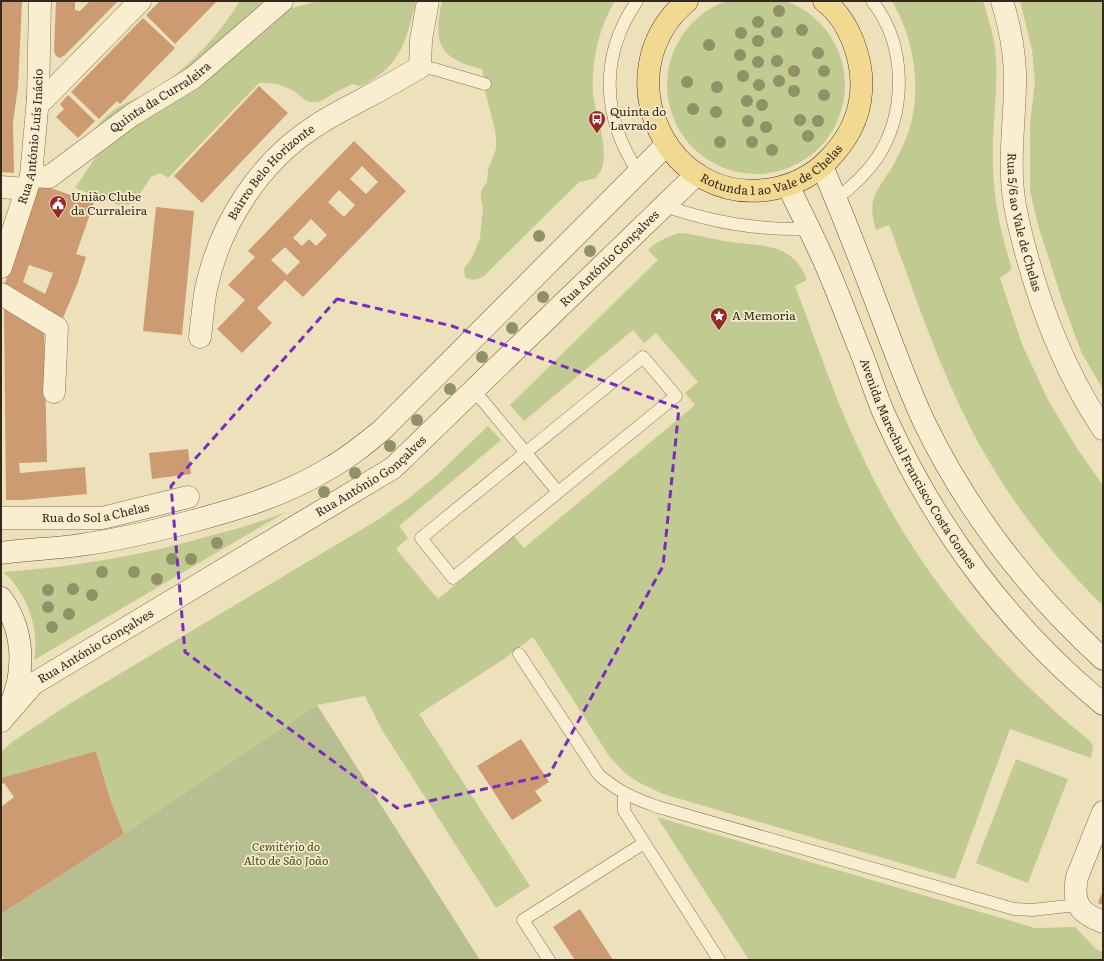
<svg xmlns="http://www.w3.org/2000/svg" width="1104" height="961" font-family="Literata,serif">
<rect width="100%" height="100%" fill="#ede1bc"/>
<g fill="#c1cb91">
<circle cx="756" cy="85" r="89"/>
<path d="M240,1H270L194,72L87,138C96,127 105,116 117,108C132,99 149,94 163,84C194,62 220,33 240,1Z"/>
<path d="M318,1H416C406,42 401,66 361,86L353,84C348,86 342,89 336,92C330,95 324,101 317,102C305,104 299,93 290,89C280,84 270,82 259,83L168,178L160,173L151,177L134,203L121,206L75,188L97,155L273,17L291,8Z"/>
<path d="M442,1H615C599,27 591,62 593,92C595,115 609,146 602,168C601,171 598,175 596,178L579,182L483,277C476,280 471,281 465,277L464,268L472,258L480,238L483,208L481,200V191L487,182L488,170L496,149V139L495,130L485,91V84L482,69C438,59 433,42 442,1Z"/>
<path d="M892,1H983L984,4C989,21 995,39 996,57C998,92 992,127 993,161C993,198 1001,234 1012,269L1000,278L1022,344L1048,400L1078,450L1103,485V606C1058,561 1018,512 986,456C944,384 918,303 889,225L876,230C867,200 875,193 891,169C897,159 902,147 907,136C923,93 915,40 892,1Z"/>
<polygon points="1020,1 1103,1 1103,389 1082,354 1062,300 1038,225 1030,191 1030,123 1035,82 1032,50"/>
<path d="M679,233C695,234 709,238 724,241C759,247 792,240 807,280L795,286C818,346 838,408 867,466C920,575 996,665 1090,741L1093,746L1091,758L1010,729L955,879L663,794L638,782L625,773L609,756L533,637L504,659L419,714L530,886L496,908L382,730L365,696L317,705L124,834L110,799L96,751L1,778V752L12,742L69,704L376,521L405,501L435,477L488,426L501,440L399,526L408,538L396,549L438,599L514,536L524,548L695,405L685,393L698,382L656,333L644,343L633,330L524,421L510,405L658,260L648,250C657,241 667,237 679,233Z"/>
<path d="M286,512L34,660C40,628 27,593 3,572C75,567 146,555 216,534C240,528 263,521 286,512Z"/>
<polygon points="1016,759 1068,779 1028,883 976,863"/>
<polygon points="657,817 1035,928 1075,927 1096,949 1103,952 1103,960 749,960"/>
</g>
<polygon fill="#b7bf90" points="317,705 480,960 5,960 1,954 1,914 124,834"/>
<g fill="#cc9b72" fill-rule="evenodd">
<polygon points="1,1 22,1 18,87 13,122 14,173 1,172"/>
<polygon points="56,1 75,1 75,10 80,11 90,1 118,1 65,55 60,58 56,56 54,51"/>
<polygon points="160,1 217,1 175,44 146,15"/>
<polygon points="143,18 175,48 120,104 117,101 99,119 71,92"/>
<polygon points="259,86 288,113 202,203 174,176"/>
<polygon points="68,95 95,121 78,138 56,117 64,109 60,104"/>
<path d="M354,141L406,191L303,297L285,280L257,308L272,323L242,353L217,329L245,300L228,285L255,257L248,251ZM362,166L378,182L366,194L350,179ZM339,190L355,205L344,217L328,202ZM311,219L327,235L316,246L309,239L302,246L293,238ZM285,247L300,262L287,275L271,260Z"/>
<path d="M39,184L94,203L76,254L86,257L78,282L63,318L39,307L4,286ZM29,265L53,273L45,294L23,282Z"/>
<polygon points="156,207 194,211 182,335 143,331"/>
<polygon points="4,304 44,324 47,462 19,463 20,473 85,467 87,494 23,500 6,500"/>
<polygon points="188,449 191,474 152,479 149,453"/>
<polygon points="521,739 549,782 535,791 542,801 512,820 477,766"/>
<polygon points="96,751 110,799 124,834 1,914 1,807 14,797 4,783 1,785 1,778"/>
<polygon points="1103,890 1103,905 1098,903"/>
<polygon points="580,909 613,960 575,960 553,927"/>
</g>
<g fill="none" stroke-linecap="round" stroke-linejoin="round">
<defs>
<g id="lane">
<path d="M637,1C599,56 602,117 638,172"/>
<polyline points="420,67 434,69 485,84"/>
<path d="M836,199C852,187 866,174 877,158C907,112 907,45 872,1"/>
<path d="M665,206C714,223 758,230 809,229"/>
<polygon points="643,357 676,396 453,578 421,538"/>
<polyline points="474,390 558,492"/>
<path d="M519,654L599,775C619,792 633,798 658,807L1014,909L1032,910L1077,905"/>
<polyline points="624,793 624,811 719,960"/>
<polyline points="549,960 523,920 644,843"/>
</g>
<g id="street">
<path id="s1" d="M1002,1C1009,24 1014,48 1015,72C1016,108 1010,143 1012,178C1013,203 1019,226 1025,249C1042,313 1066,374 1103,429"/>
<polyline points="38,98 43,100 140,1"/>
<path id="s2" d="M31,176L49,177L132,115L193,78L282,1"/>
<polyline points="1,187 26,189"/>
<path id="s3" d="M1,267L31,176L38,98L40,1"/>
<polyline points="1,294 57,328 54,392"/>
<path id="s4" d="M200,337C202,321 203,305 206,289C220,223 260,161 317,125C332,115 349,107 365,98C384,88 402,78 420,67L421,40L428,1"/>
<path id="s5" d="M1,518H102L188,497"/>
<path d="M1103,812L1077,877C1072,903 1079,913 1103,922"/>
</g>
<g id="secondary">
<path d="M822,166C842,213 860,259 878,307C893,346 907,386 925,424C969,514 1030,592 1103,659"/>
<path id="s6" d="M788,186C799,208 810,230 820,252C836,286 848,321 862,355C870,375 876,396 885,416C935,527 1009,627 1103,704"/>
<path d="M1,553C27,549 54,549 80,545C118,540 155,531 193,521C241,508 285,495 328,469C348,458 365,444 382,430L667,144"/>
<path d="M1,598C24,629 26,671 10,706"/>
<path id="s7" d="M1,721L33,684L393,468L697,174"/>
</g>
<g id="primary">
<path id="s8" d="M687,1C602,73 668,212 777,188C795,184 813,175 827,161C846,142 859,120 861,93C864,62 850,20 824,1"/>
</g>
</defs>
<use href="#lane" stroke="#857156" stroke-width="13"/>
<use href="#street" stroke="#857156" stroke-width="23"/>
<use href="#secondary" stroke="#665239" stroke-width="23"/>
<use href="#primary" stroke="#523f2b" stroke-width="23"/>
<use href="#lane" stroke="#f9eecf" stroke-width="12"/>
<use href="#street" stroke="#f9eecf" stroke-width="22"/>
<use href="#secondary" stroke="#f9eecf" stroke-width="22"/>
<use href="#primary" stroke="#f2d992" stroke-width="22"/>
</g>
<g fill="#8f9167">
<circle cx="779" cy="11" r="6"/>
<circle cx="758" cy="22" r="6"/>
<circle cx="802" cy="30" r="6"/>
<circle cx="777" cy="32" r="6"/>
<circle cx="741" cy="33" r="6"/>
<circle cx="758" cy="41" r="6"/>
<circle cx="709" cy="45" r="6"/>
<circle cx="818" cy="53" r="6"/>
<circle cx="740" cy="55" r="6"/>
<circle cx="777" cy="61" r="6"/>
<circle cx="758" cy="62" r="6"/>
<circle cx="794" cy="71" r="6"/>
<circle cx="824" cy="71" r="6"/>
<circle cx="743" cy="76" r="6"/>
<circle cx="779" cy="81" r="6"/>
<circle cx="687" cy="82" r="6"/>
<circle cx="759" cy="85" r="6"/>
<circle cx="717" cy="87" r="6"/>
<circle cx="794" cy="91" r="6"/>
<circle cx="824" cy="95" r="6"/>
<circle cx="747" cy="101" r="6"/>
<circle cx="762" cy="105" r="6"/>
<circle cx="693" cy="109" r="6"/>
<circle cx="716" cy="112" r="6"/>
<circle cx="800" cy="120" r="6"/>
<circle cx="748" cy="121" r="6"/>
<circle cx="818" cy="121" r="6"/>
<circle cx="766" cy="127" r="6"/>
<circle cx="808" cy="136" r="6"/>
<circle cx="720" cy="142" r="6"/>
<circle cx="752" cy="142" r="6"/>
<circle cx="772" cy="150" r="6"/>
<circle cx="539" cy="236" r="6"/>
<circle cx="590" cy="251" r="6"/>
<circle cx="543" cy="297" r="6"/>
<circle cx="512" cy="328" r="6"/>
<circle cx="482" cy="357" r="6"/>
<circle cx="450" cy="389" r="6"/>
<circle cx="417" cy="420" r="6"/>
<circle cx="390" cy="446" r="6"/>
<circle cx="355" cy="473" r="6"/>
<circle cx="324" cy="492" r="6"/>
<circle cx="217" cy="543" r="6"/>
<circle cx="172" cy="559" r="6"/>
<circle cx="191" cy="559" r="6"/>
<circle cx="102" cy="572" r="6"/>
<circle cx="134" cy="572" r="6"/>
<circle cx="157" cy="579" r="6"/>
<circle cx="73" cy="589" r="6"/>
<circle cx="48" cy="590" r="6"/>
<circle cx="92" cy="595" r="6"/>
<circle cx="48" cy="607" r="6"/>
<circle cx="69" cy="614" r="6"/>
<circle cx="52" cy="627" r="6"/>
</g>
<path fill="none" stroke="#7b2cbf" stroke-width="3" stroke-dasharray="8 5" stroke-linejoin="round" d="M337,299L452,326L679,408L663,566L549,775L397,808L185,652L171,486Z"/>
<defs>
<symbol id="bus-pin" viewBox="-11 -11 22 30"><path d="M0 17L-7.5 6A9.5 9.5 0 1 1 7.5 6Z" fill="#932a26" stroke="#f5ebcc"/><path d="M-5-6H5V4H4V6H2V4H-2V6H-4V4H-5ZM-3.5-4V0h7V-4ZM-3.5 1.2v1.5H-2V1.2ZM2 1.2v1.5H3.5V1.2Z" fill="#fff"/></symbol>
<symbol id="civic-pin" viewBox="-11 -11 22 30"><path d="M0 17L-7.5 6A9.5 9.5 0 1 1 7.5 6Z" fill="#932a26" stroke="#f5ebcc"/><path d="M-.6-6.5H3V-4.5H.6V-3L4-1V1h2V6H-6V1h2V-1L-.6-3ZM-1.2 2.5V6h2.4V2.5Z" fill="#fff"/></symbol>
<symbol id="sight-pin" viewBox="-11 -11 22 30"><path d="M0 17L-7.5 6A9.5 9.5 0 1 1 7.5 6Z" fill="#932a26" stroke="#f5ebcc"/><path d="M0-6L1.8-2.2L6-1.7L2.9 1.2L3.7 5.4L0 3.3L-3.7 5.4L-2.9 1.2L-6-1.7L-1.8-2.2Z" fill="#fff"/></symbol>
</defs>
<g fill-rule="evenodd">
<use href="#bus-pin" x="587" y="109" width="20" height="27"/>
<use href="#civic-pin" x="48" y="194" width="20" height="27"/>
<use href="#sight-pin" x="709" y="306" width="20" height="27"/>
</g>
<g text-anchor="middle" stroke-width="3.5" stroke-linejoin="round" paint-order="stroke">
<g font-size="12" fill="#34281b" stroke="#f5ebcc">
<text dy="4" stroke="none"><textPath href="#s2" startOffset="155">Quinta da Curraleira</textPath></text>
<text dy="4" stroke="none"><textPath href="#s3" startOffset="135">Rua António Luís Inácio</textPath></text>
<text dy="4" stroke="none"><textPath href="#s8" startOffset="284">Rotunda 1 ao Vale de Chelas</textPath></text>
<text dy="4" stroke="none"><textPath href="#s4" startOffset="185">Bairro Belo Horizonte</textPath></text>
<text dy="4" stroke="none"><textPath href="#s1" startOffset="224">Rua 5/6 ao Vale de Chelas</textPath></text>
<text dy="4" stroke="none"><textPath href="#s7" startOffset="770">Rua António Gonçalves</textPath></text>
<text dy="4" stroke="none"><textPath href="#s6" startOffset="307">Avenida Marechal Francisco Costa Gomes</textPath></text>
<text dy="4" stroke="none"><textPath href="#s7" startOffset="446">Rua António Gonçalves</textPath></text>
<text dy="4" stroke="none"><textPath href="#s5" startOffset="95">Rua do Sol a Chelas</textPath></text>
<text dy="4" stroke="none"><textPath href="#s7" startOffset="122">Rua António Gonçalves</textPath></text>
</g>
<g font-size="12" fill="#34281b" stroke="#f5ebcc" text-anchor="start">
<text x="610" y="116">Quinta do<tspan x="610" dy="14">Lavrado</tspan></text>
<text x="71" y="201">União Clube<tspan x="71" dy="14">da Curraleira</tspan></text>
<text x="732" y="320">A Memoria</text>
</g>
<g font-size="12" font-style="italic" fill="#425021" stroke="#f5ebcc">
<text x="286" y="851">Cemitério do<tspan x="286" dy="14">Alto de São João</tspan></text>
</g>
</g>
<rect width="1104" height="961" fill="none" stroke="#34281b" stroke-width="4"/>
</svg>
